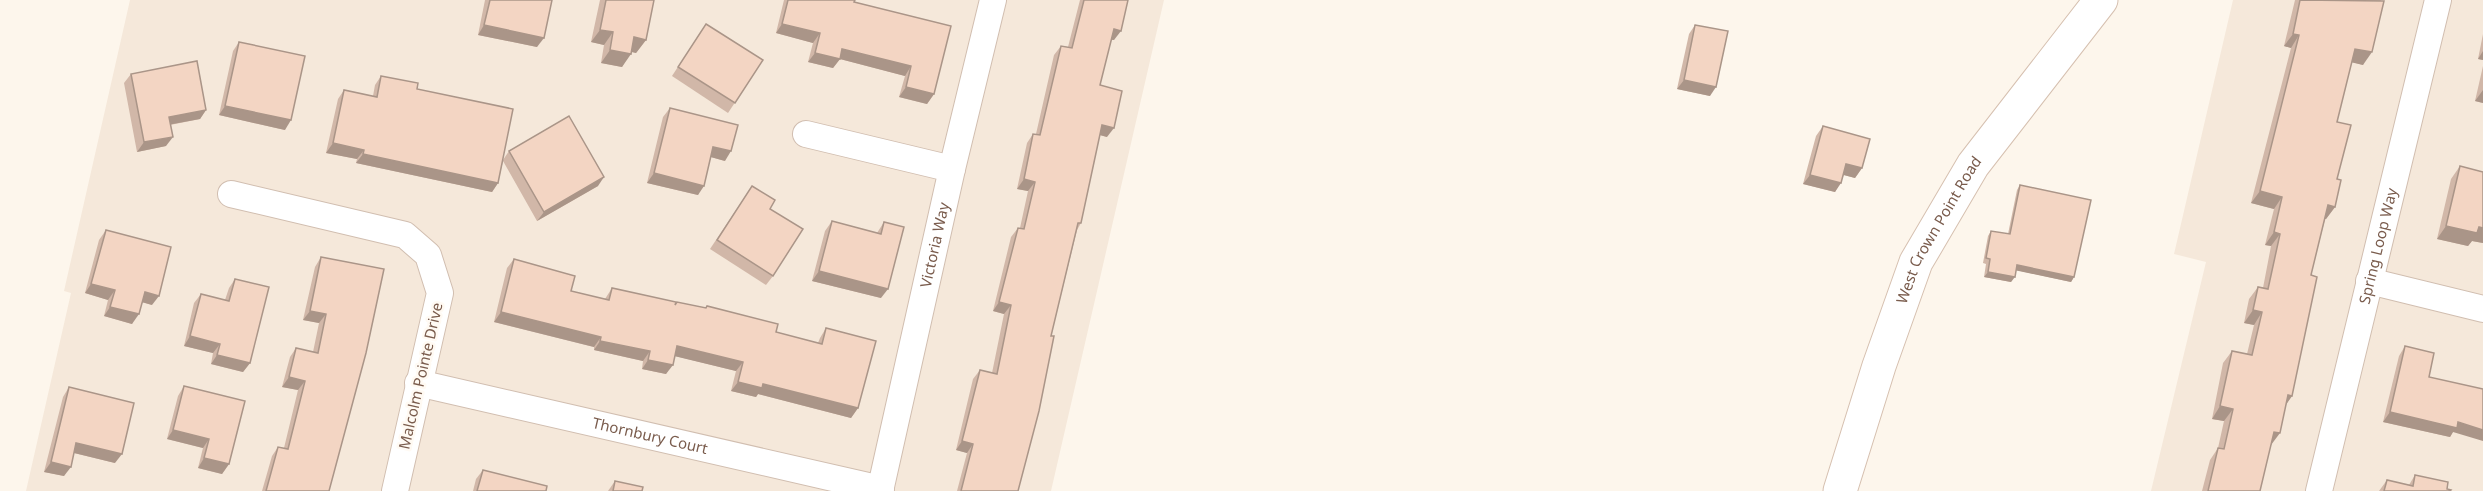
<svg xmlns="http://www.w3.org/2000/svg" width="2483" height="491" font-family="'Noto Sans',sans-serif">
<rect width="100%" height="100%" fill="#fdf6ec"/>
<g fill="#f5e8da">
<polygon points="130,0 1164,0 1051,491 26,491 71,293 64,291"/>
<polygon points="2233,0 2483,0 2483,491 2151,491 2206,262 2174,254"/>
</g>
<g fill="none" stroke-linecap="round" stroke-linejoin="round">
<defs>
<g id="street">
<polyline points="806,134 952,169"/>
<polyline points="231,194 405,235 428,255 440,293 395,491"/>
<polyline points="2369,281 2483,309"/>
<path id="s1" d="M418,383L881,489"/>
<path id="s2" d="M880,491L952,169L993,0"/>
<path id="s3" d="M2319,491L2438,0"/>
</g>
<g id="secondary">
<path id="s4" d="M1840,491L1879,366L1916,262L1973,165L2101,0"/>
</g>
</defs>
<use href="#street" stroke="#d1beb0" stroke-width="28"/>
<use href="#secondary" stroke="#d6c0b0" stroke-width="35"/>
<use href="#street" stroke="#fff" stroke-width="26"/>
<use href="#secondary" stroke="#fff" stroke-width="33"/>
</g>
<g fill="#d1b7a8">
<polygon points="485,0 552,0 537,47 478,35"/>
<polygon points="600,0 654,0 646,40 636,53 631,52 622,67 601,63 604,45 591,42"/>
<polygon points="784,0 855,0 854,2 951,26 934,94 927,104 899,97 905,76 840,59 833,68 808,62 813,43 776,33"/>
<polygon points="1080,0 1128,0 1114,40 1111,40 1100,85 1107,137 1100,135 1081,223 1077,230 1051,336 1018,491 957,491 967,453 956,450 973,379 980,370 992,373 1004,314 993,311 1011,237 1018,228 1020,228 1028,191 1017,189 1027,143 1033,134 1036,134 1054,55 1061,46 1068,47"/>
<polygon points="2295,0 2381,0 2363,65 2352,62 2337,122 2337,179 2335,207 2326,219 2325,219 2311,275 2292,396 2286,404 2271,445 2260,491 2202,491 2210,460 2218,448 2224,421 2212,419 2223,363 2232,351 2247,354 2254,325 2244,323 2249,299 2258,287 2263,288 2271,246 2265,245 2274,209 2251,203 2291,48 2284,46"/>
<polygon points="706,24 763,60 728,113 672,76"/>
<polygon points="1695,25 1710,96 1677,89 1689,34"/>
<polygon points="2483,34 2483,60 2478,59"/>
<polygon points="239,42 285,130 219,115 233,51"/>
<polygon points="2483,66 2483,103 2475,101"/>
<polygon points="131,74 206,110 200,119 170,125 166,146 137,152 124,83"/>
<polygon points="381,76 417,89 503,160 509,151 598,186 537,221 503,161 498,183 492,192 356,163 357,159 326,153 338,99 344,90 373,96 375,85"/>
<polygon points="670,108 725,161 711,157 698,195 647,183 663,117"/>
<polygon points="1823,126 1862,168 1855,178 1844,175 1835,192 1803,184 1816,136"/>
<polygon points="2460,166 2483,172 2483,243 2472,241 2468,246 2437,239 2451,179"/>
<polygon points="2020,185 2074,277 2071,282 2016,270 2011,282 1984,277 1986,264 1983,263 1988,236 1991,231 2008,234 2017,190"/>
<polygon points="752,186 770,209 773,276 766,285 710,249"/>
<polygon points="832,221 877,233 884,222 881,298 812,281 825,231"/>
<polygon points="106,230 152,305 142,302 132,324 104,316 108,300 85,293 99,240"/>
<polygon points="321,257 384,269 329,491 262,491 272,456 278,447 284,448 298,390 282,387 290,357 296,348 313,352 319,323 303,320 315,267"/>
<polygon points="514,259 571,291 605,299 612,288 675,305 706,308 707,306 776,332 818,343 820,338 826,328 858,408 851,418 758,394 756,397 731,391 736,371 675,356 666,374 642,369 643,361 594,350 594,347 494,322 507,268"/>
<polygon points="235,279 250,363 243,372 211,364 213,353 184,346 194,303 201,294 225,300 229,288"/>
<polygon points="2405,346 2429,377 2453,432 2450,437 2383,422 2399,356"/>
<polygon points="184,386 229,464 222,474 198,468 203,448 167,439 178,396"/>
<polygon points="69,387 115,463 74,453 64,476 44,472 63,397"/>
<polygon points="483,470 546,491 473,491 476,479"/>
<polygon points="2415,475 2450,491 2379,491 2387,480 2409,485"/>
<polygon points="615,481 642,491 608,491"/>
</g>
<g fill="#aa9588">
<polygon points="782,24 820,33 813,43 776,33"/>
<polygon points="484,25 544,38 537,47 478,35"/>
<polygon points="1114,29 1121,31 1114,40 1107,39"/>
<polygon points="600,30 613,32 604,45 591,42"/>
<polygon points="2293,34 2299,35 2291,48 2284,46"/>
<polygon points="634,37 646,40 636,53 625,50"/>
<polygon points="842,49 911,66 905,76 840,59 833,68 808,62 815,53"/>
<polygon points="2355,49 2372,52 2363,65 2346,61"/>
<polygon points="610,50 631,54 622,67 601,63"/>
<polygon points="2483,51 2483,60 2478,59"/>
<polygon points="1684,80 1716,87 1710,96 1677,89"/>
<polygon points="906,87 934,94 927,104 899,97"/>
<polygon points="2483,90 2483,103 2475,101"/>
<polygon points="225,106 291,120 285,130 219,115"/>
<polygon points="206,110 200,119 162,126 169,117"/>
<polygon points="1102,125 1114,128 1107,137 1096,134"/>
<polygon points="173,137 166,146 137,152 144,142"/>
<polygon points="333,143 364,150 357,159 326,153"/>
<polygon points="713,147 731,151 725,161 707,156"/>
<polygon points="363,154 498,183 492,192 356,163"/>
<polygon points="1846,164 1862,168 1855,178 1840,174"/>
<polygon points="654,173 704,186 698,195 647,183"/>
<polygon points="1810,175 1841,183 1835,192 1803,184"/>
<polygon points="604,177 598,186 537,221 544,212"/>
<polygon points="1024,179 1035,182 1028,191 1017,189"/>
<polygon points="2260,191 2282,197 2274,209 2251,203"/>
<polygon points="2328,205 2335,207 2326,219 2320,218"/>
<polygon points="2446,226 2483,228 2483,243 2472,241 2468,246 2437,239"/>
<polygon points="2274,232 2280,234 2271,246 2265,245"/>
<polygon points="2017,265 2074,277 2071,282 2014,270"/>
<polygon points="819,271 888,289 881,298 812,281"/>
<polygon points="1988,272 2015,277 2011,282 1984,277"/>
<polygon points="91,284 115,290 108,300 85,293"/>
<polygon points="145,292 159,296 152,305 138,301"/>
<polygon points="999,302 1011,305 1004,314 993,311"/>
<polygon points="110,307 139,314 132,324 104,316"/>
<polygon points="2253,310 2262,312 2254,325 2244,323"/>
<polygon points="310,311 326,314 319,323 303,320"/>
<polygon points="501,312 601,337 594,347 494,322"/>
<polygon points="190,336 220,344 213,353 184,346"/>
<polygon points="600,341 650,351 643,361 594,350"/>
<polygon points="677,346 743,362 736,371 670,355"/>
<polygon points="217,355 250,363 243,372 211,364"/>
<polygon points="648,360 673,365 666,374 642,369"/>
<polygon points="289,377 305,381 298,390 282,387"/>
<polygon points="738,382 763,384 858,408 851,418 758,394 756,397 731,391"/>
<polygon points="2288,395 2292,396 2283,409"/>
<polygon points="2220,406 2233,409 2224,421 2212,419"/>
<polygon points="2390,412 2458,422 2483,430 2483,441 2453,432 2450,437 2383,422"/>
<polygon points="173,430 209,439 203,448 167,439"/>
<polygon points="2274,432 2280,433 2271,445 2265,444"/>
<polygon points="962,441 973,444 967,453 956,450"/>
<polygon points="76,443 122,454 115,463 70,452"/>
<polygon points="204,458 229,464 222,474 198,468"/>
<polygon points="51,462 71,467 64,476 44,472"/>
</g>
<g fill="#f3d5c3" stroke="#aa9588" stroke-width="1.5">
<polygon points="490,0 552,0 544,38 484,25"/>
<polygon points="606,0 654,0 646,40 634,37 631,54 610,50 613,32 600,30"/>
<polygon points="788,0 855,0 854,2 951,26 934,94 906,87 911,66 842,49 840,59 815,53 820,33 782,24"/>
<polygon points="1084,0 1128,0 1121,31 1114,29 1100,85 1122,91 1114,128 1102,125 1081,223 1078,223 1051,336 1054,336 1039,411 1018,491 961,491 973,444 962,441 980,370 997,374 1011,305 999,302 1018,228 1024,229 1035,182 1024,179 1033,134 1040,135 1061,46 1072,48"/>
<polygon points="2300,0 2384,1 2372,52 2355,49 2337,122 2351,125 2337,179 2341,180 2335,207 2328,205 2311,275 2317,277 2292,396 2288,395 2280,433 2274,432 2260,491 2208,491 2218,448 2224,449 2233,409 2220,406 2232,351 2252,355 2262,312 2253,310 2258,287 2268,289 2280,234 2274,232 2282,197 2260,191 2299,35 2293,34"/>
<polygon points="706,24 763,60 735,103 678,67"/>
<polygon points="1695,25 1728,31 1716,87 1684,80"/>
<polygon points="239,42 305,56 291,120 225,106"/>
<polygon points="197,61 206,110 169,117 173,137 144,142 131,74"/>
<polygon points="381,76 418,83 417,89 513,109 498,183 363,154 364,150 333,143 344,90 377,97"/>
<polygon points="670,108 738,125 731,151 713,147 704,186 654,173"/>
<polygon points="569,116 604,177 544,212 509,151"/>
<polygon points="1823,126 1870,139 1862,168 1846,164 1841,183 1810,175"/>
<polygon points="2460,166 2483,172 2483,228 2479,227 2477,233 2446,226"/>
<polygon points="2020,185 2091,200 2074,277 2017,265 2015,277 1988,272 1990,259 1986,258 1991,231 2010,234"/>
<polygon points="752,186 775,200 770,209 803,229 773,276 717,240"/>
<polygon points="832,221 881,234 884,222 904,227 888,289 819,271"/>
<polygon points="106,230 171,247 159,296 145,292 139,314 110,307 115,290 91,284"/>
<polygon points="321,257 384,269 366,353 329,491 266,491 278,447 288,449 305,381 289,377 296,348 318,353 326,314 310,311"/>
<polygon points="514,259 575,276 571,291 609,300 612,288 676,302 675,305 677,302 706,308 707,306 778,324 776,332 822,344 826,328 876,341 858,408 763,384 762,388 738,382 743,362 677,346 673,365 648,360 650,351 600,341 601,337 501,312"/>
<polygon points="235,279 269,287 250,363 217,355 220,344 190,336 201,294 229,301"/>
<polygon points="2405,346 2434,353 2429,377 2483,389 2483,430 2458,422 2457,428 2390,412"/>
<polygon points="184,386 245,401 229,464 204,458 209,439 173,430"/>
<polygon points="69,387 134,403 122,454 76,443 71,467 51,462"/>
<polygon points="483,470 547,486 546,491 477,491"/>
<polygon points="2415,475 2448,482 2447,489 2451,490 2450,491 2384,491 2387,480 2413,486"/>
<polygon points="615,481 643,487 642,491 613,491"/>
</g>
<g text-anchor="middle" stroke-width="5" stroke-linejoin="round" paint-order="stroke">
<g font-size="15" fill="#7a5c4d" stroke="#fffaf3">
<text dy="5" stroke="none"><textPath href="#s4" startOffset="280">West Crown Point Road</textPath></text>
<text dy="5" stroke="none"><textPath href="#s2" startOffset="252">Victoria Way</textPath></text>
<text dy="5" stroke="none"><textPath href="#s3" startOffset="252">Spring Loop Way</textPath></text>
<text transform="translate(421 376) rotate(-77)" y="5">Malcolm Pointe Drive</text>
<text dy="5" stroke="none"><textPath href="#s1" startOffset="238">Thornbury Court</textPath></text>
</g>
</g>
</svg>
